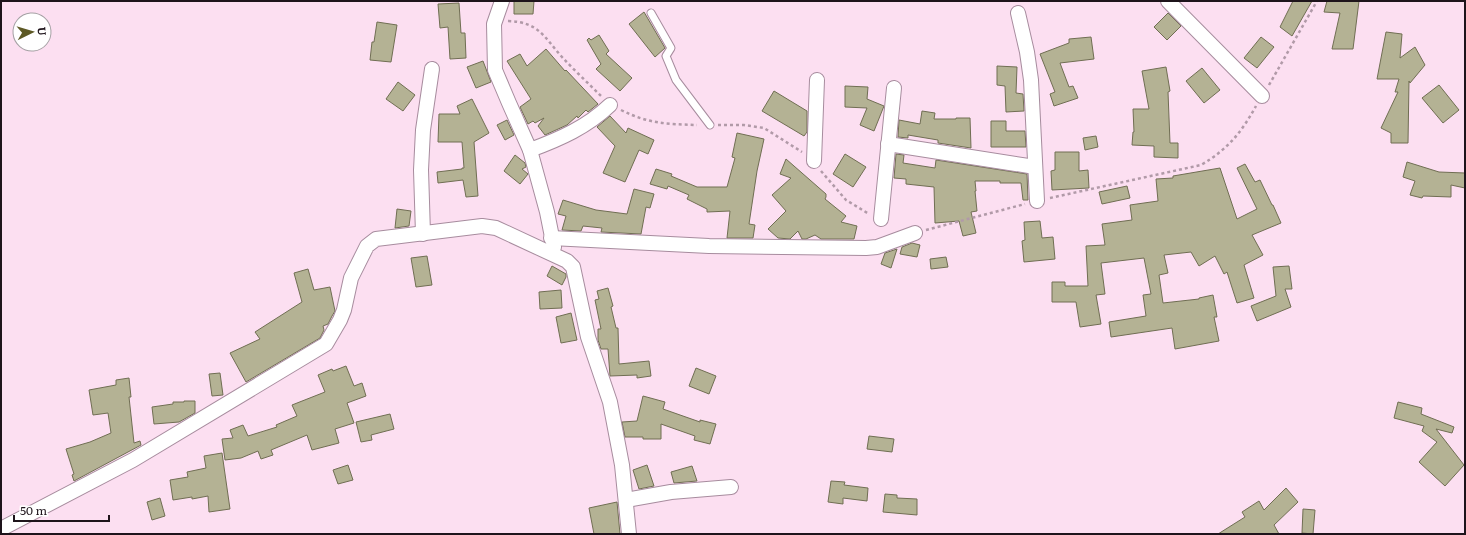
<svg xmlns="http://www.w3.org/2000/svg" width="1466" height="535" font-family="Literata,serif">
<rect width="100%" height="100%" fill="#fcdff1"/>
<g fill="#b4b294" stroke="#706e53">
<polygon points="514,1 534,1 533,14 514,14"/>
<polygon points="1293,1 1312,1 1292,36 1280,27"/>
<polygon points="1327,1 1359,1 1353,49 1332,49 1340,13 1324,12"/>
<polygon points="459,3 461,33 465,33 466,58 450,59 448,27 440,28 438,4"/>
<polygon points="644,12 665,48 655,57 629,24"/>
<polygon points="1168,13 1181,26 1167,40 1154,27"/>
<polygon points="377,22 397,25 391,62 370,60 372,42 374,42"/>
<polygon points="1386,32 1402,34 1400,58 1415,47 1425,65 1410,83 1409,81 1408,143 1391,143 1391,133 1381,128 1398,92 1395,92 1399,79 1377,79"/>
<polygon points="599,35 609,51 606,54 632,78 620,91 596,69 601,64 587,40 589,38 591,40"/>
<polygon points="1091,37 1094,59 1060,63 1069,87 1073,86 1078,98 1054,106 1050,94 1055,92 1040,54 1069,43 1069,39"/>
<polygon points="1261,37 1274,47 1257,68 1244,58"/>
<polygon points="546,49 565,71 566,70 598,104 588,112 586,110 578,118 577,116 567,125 545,135 538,126 544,118 535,123 533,121 528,124 520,107 531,99 507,61 520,54 527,66"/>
<polygon points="483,61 491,82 476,88 467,67"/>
<polygon points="997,66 1017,67 1016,93 1023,94 1024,111 1006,112 1005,86 997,85"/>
<polygon points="1166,67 1170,91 1168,92 1170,143 1178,143 1178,158 1154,157 1154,146 1132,145 1133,132 1134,132 1133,109 1149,109 1142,71"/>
<polygon points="1202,68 1220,90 1204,103 1186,81"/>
<polygon points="398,82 415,95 403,111 386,99"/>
<polygon points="1439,85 1459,110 1443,123 1422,98"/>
<polygon points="845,86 868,87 867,99 884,106 874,131 860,125 867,108 845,107"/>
<polygon points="774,91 807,111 807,132 804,136 762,111"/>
<polygon points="472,99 489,133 474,142 478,196 466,197 463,180 438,183 437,172 462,169 462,168 464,168 462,142 438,142 439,114 460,114 457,106"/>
<polygon points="922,111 935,113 934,119 956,119 956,118 970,118 971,148 938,143 938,140 908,135 908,138 898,137 899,120 920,124"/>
<polygon points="610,116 626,133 628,128 654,140 648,154 639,150 625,182 603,173 615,146 597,127"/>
<polygon points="507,120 514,135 505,140 497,125"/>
<polygon points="991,121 1006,121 1006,131 1025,131 1026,147 991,147"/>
<polygon points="737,133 764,139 757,171 749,224 755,225 753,238 727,238 730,211 707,212 707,209 687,199 689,195 668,186 667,189 650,184 656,169 672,174 671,176 697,187 727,187 735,158 732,157"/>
<polygon points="1096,136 1098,147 1085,150 1083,138"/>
<polygon points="1055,152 1079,152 1079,171 1088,170 1089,188 1052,190 1051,171 1055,170"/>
<polygon points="845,154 866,167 853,187 833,174"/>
<polygon points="896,154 904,155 903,163 935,168 936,160 1027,174 1028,200 1023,200 1021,183 1000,183 1000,181 975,181 976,191 975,191 977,211 971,212 976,233 963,236 959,221 935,223 934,187 906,184 906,179 894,178"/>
<polygon points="515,155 525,163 526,167 522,169 528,174 520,184 504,171"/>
<polygon points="786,159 826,194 826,197 825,199 846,216 841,222 857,226 854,239 821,239 815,235 806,239 802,239 798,231 790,239 778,238 768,229 786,211 772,195 791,178 780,174"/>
<polygon points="1407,162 1439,172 1465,173 1465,188 1451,185 1451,197 1423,196 1422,198 1410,195 1415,181 1403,177"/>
<polygon points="1245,164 1255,182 1260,180 1272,205 1273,205 1281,223 1252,235 1263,255 1244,265 1254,298 1237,303 1227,272 1224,274 1215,256 1199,266 1191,252 1164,255 1168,273 1159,275 1163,303 1199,299 1199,298 1213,295 1217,317 1214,317 1219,341 1175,349 1172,328 1111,337 1109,322 1146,316 1143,295 1151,294 1144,258 1101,263 1105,294 1096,295 1101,324 1080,327 1076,302 1052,302 1052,282 1065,282 1065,286 1088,286 1086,246 1105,245 1102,224 1132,220 1130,205 1158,201 1156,179 1173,178 1173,176 1220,168 1237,219 1257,209 1237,168"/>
<polygon points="1127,186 1130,198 1102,204 1099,192"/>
<polygon points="634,189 654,194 650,208 646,207 641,234 601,232 602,228 583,226 581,231 562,230 566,216 558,214 563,200 596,210 627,214"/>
<polygon points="397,209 411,211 409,226 395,228"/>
<polygon points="1040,221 1042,238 1053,237 1055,259 1024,262 1022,241 1025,240 1024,222"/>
<polygon points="912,243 920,245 917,257 900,254 902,247"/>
<polygon points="897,249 891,268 881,264 885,253"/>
<polygon points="427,256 432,285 416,287 411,258"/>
<polygon points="946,257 948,267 931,269 930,259"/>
<polygon points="552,266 566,274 566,277 562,285 547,276"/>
<polygon points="1289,266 1292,289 1285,289 1291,307 1257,321 1251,306 1276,296 1273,267"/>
<polygon points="308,269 314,290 330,287 335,311 332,316 328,324 323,326 324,330 320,338 246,382 230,353 260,339 255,332 302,302 294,273"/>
<polygon points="608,288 613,306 611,307 616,328 618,328 619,364 649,361 651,376 637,378 637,375 610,376 608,349 601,349 598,340 598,329 601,329 595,300 599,299 597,291"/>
<polygon points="561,290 562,308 540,309 539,292"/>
<polygon points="571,313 577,340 561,343 556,317"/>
<polygon points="346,366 354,386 362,383 366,396 347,403 354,423 335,429 339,443 312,450 307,435 271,450 273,455 261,459 258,451 241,458 225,460 222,439 233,438 230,430 243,425 248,436 277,427 276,425 297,416 292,405 325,392 318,375 332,369 333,371"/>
<polygon points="696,368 716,376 709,394 689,386"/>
<polygon points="220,373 223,395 212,396 209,374"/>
<polygon points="129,378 131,397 129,397 134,443 140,441 141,445 74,481 72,475 74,474 66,449 90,442 111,433 108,413 93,415 89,390 116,385 116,380"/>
<polygon points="643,396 665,402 663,409 700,422 700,420 716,424 710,444 694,440 695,436 661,424 661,439 643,439 643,437 625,437 622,422 637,421"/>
<polygon points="184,401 195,401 195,413 179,422 154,424 152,407 173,404 173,402 184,402"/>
<polygon points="1398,402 1422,408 1421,414 1454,427 1452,433 1436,429 1464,465 1445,486 1419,462 1437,442 1422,431 1424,426 1394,418"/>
<polygon points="390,414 394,429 371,435 372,440 361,442 356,422"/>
<polygon points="869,436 894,439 892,452 867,449"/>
<polygon points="222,453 230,509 209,512 208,496 192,499 192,497 173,500 170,480 188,477 187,472 206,468 204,456"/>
<polygon points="348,465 353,480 338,484 333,470"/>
<polygon points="647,465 654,486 639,489 633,470"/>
<polygon points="692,466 697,481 674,483 671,472"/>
<polygon points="831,481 845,482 844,485 868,488 867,501 843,498 843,504 828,502"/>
<polygon points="1286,488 1298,502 1274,525 1279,534 1218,534 1245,517 1242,512 1259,501 1264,510"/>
<polygon points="885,494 897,495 897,498 917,499 917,515 883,512"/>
<polygon points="160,498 165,516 152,520 147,502"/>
<polygon points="617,502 620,534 594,534 589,508"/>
<polygon points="1303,509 1315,510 1313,534 1302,533"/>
</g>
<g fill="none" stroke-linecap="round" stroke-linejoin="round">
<defs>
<polyline id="service" points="651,13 671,48 666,56 676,80 710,125"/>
<g id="minor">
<polyline points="502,1 494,24 495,70 509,103 530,150 547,212 554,247"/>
<polyline points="1168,1 1262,96"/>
<polyline points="1018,13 1027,52 1031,80 1037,201"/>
<polyline points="888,144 1035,167"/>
<path d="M530,150C560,139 587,127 610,105"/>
<polyline points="814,161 817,80"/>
<polyline points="881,219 894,88"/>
<polyline points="423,234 421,170 423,130 432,69"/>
<polyline points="551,238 709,246 866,248 877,247 915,233"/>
<polyline points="626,500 671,492 731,487"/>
<polyline points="1,529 133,460 326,344 340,320 344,310 351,278 367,246 376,239 482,226 496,228 567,261 573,267 588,337 610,402 622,465 629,534"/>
</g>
</defs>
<use href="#service" stroke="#a78c9e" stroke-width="9"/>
<use href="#minor" stroke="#a78c9e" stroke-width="16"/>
<g stroke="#b19aa8" stroke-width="2.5" stroke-dasharray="3 3" stroke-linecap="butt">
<path d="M508,21C539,22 544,37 562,57C574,70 588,83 601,96"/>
<polyline points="1269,85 1317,1"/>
<path d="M621,110C649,124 667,124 697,125"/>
<polyline points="718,125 744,125 764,128 802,152"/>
<polyline points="821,171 846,200 869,214"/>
<path d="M1050,198L1201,165C1228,149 1241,133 1256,106"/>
<polyline points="926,230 1025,204"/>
</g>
<use href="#service" stroke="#fff" stroke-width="7"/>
<use href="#minor" stroke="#fff" stroke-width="14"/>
</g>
<rect width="1466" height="535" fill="none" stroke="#1e141b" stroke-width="4"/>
<g transform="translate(32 32) rotate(85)"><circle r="19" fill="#ffffff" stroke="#a5a1a4"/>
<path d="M0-3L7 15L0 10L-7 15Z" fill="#5d5925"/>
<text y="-6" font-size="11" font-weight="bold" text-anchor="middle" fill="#1e141b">U</text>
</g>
<path d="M14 515v6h95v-6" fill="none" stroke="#1e141b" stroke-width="2"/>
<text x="20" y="515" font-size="12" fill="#1e141b" stroke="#ffffff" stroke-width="3" paint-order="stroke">50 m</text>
</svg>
